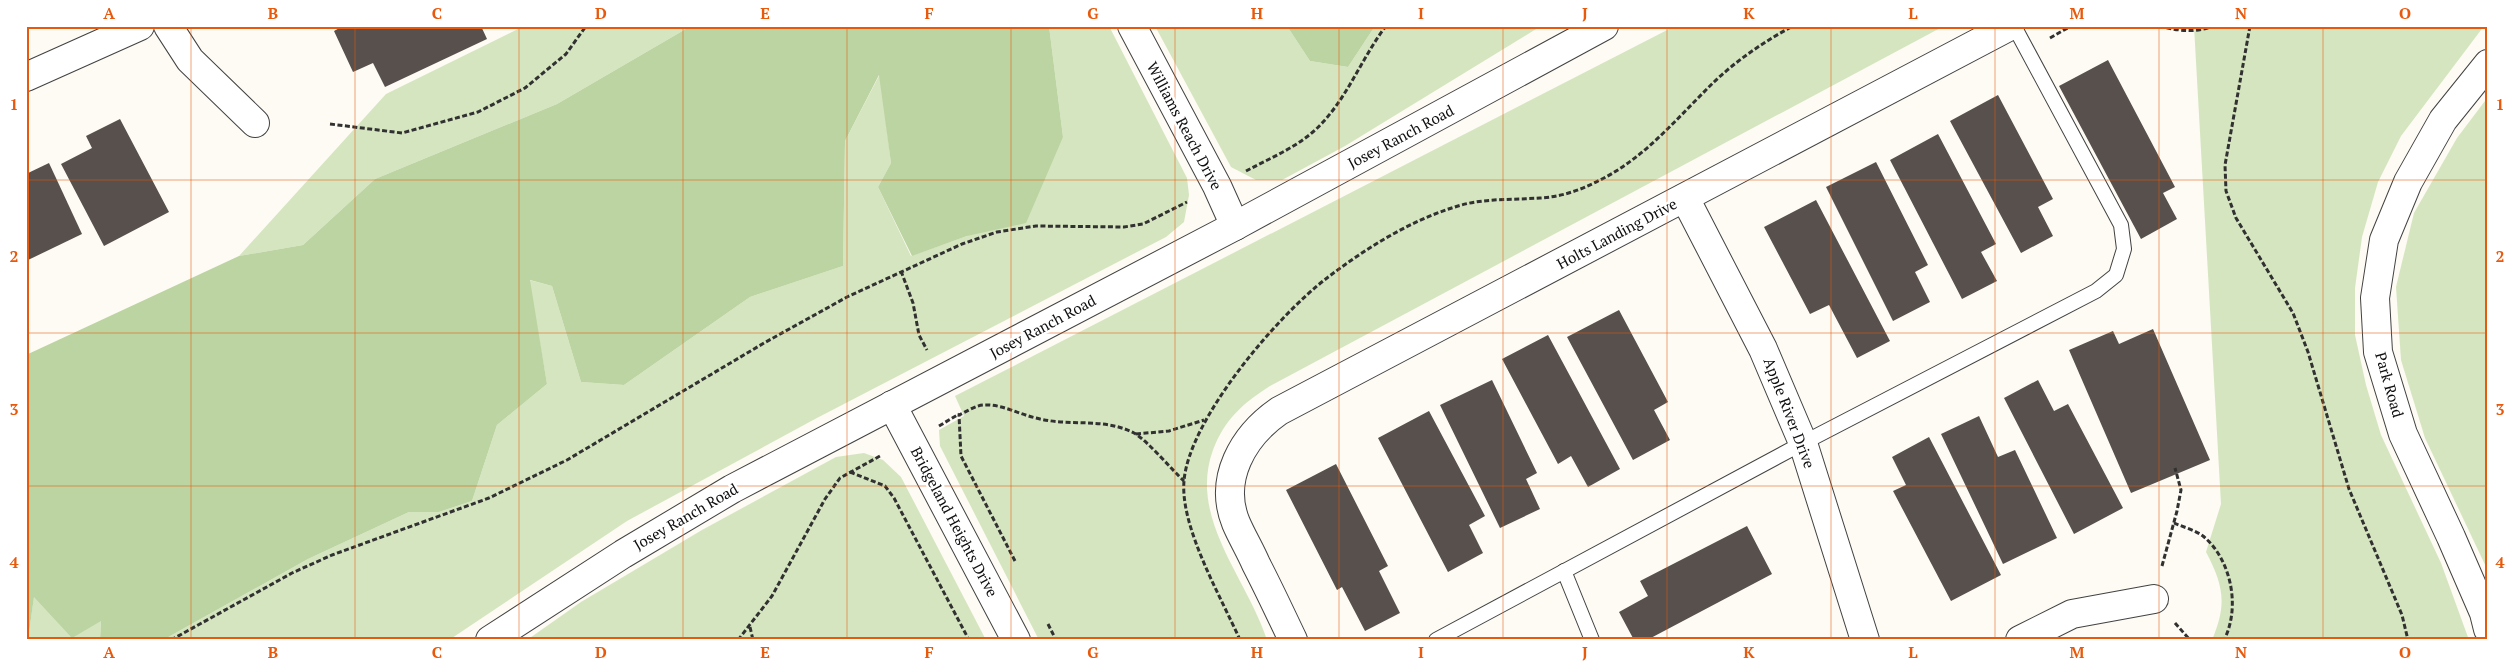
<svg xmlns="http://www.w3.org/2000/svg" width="2514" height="666" font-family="'PT Serif',serif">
<rect width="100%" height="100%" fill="#fdfbf3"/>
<g fill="#d5e5c0">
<polygon points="524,26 691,26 557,104 375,179 303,245 239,256 386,94"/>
<polygon points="1049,26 1109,26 1187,178 1189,195 1184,222 1166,237 815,419 627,521 449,640 163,640 308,559 409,512 439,512 472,501 497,425 547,384 529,280 552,286 581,382 624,385 750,297 843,266 845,141 880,74 891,163 878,187 911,256 967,236 1063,137"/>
<polygon points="1155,26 1287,26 1310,61 1348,67 1375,26 1541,26 1345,146 1282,180 1256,180 1231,167"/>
<path d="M1675,26H1944L1270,386C1243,403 1224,420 1213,450C1188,518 1247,578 1267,640H1039L940,446L939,430L964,416L955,396Z"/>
<path d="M2194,26H2484L2401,136L2378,182L2362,237L2355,288V335L2366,385L2381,435L2441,563L2469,640H2212C2227,605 2224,586 2206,552L2221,504Z"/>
<polygon points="2488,97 2488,571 2425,438 2401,360 2396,287 2414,213 2457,138"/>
<polygon points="864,453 883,460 901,477 986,640 527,640 581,602 702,530 836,457"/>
<polygon points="34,596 101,621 100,640 28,640"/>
</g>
<g fill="#bbd4a1">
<polygon points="691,26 1049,26 1063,137 1026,223 967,236 912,256 878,187 891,163 879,75 845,141 843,266 750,297 624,385 581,382 552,286 530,280 547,384 497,425 472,501 439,512 409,512 308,559 163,640 100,640 101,621 72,638 34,597 28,640 26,640 26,355 239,256 303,245 375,179 557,104"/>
<polygon points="1287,26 1375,26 1348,67 1310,61"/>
</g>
<g fill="#57504d">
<polygon points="343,26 481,26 487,39 385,87 373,63 353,72 334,31"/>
<polygon points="2108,60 2175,187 2163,193 2177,219 2141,239 2059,86"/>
<polygon points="1998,95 2053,199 2038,207 2053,236 2021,253 1950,121"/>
<polygon points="120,119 169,212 104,246 61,164 92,148 86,136"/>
<polygon points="1938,134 1996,244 1981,252 1997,281 1962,299 1890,160"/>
<polygon points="1876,162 1928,265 1915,272 1930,302 1893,321 1826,187"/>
<polygon points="49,163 82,234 26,261 26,174"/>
<polygon points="1816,200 1890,341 1857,358 1829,305 1810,314 1764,227"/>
<polygon points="1619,310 1668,402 1654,410 1670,440 1633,460 1567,337"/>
<polygon points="2153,329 2210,460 2131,493 2069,350 2113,331 2119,344"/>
<polygon points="1548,335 1620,469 1588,487 1571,456 1558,464 1502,359"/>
<polygon points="1492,380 1537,473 1526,479 1540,509 1500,528 1440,405"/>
<polygon points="2038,380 2054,411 2068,404 2123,508 2074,534 2004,398"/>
<polygon points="1429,411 1485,516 1469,525 1483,553 1448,572 1378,438"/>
<polygon points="1979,416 1998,457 2015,450 2057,538 2003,564 1941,434"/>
<polygon points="1929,437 2001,575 1951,601 1893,491 1906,485 1892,457"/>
<polygon points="1336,464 1388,566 1379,571 1400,613 1365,631 1342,587 1337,590 1286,490"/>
<polygon points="1747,526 1772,574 1647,640 1634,640 1619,612 1648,596 1640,581"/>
</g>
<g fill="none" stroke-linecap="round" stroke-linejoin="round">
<defs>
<g id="service">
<polyline points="1564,571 1592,640"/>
<polyline points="1436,640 1803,443 2096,291 2116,275 2124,249 2121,225 2014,26"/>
</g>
<g id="minor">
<polyline points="168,26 190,60 255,123"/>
<polyline points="1132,26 1217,186 1235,226"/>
<polyline points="2488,64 2443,120 2408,182 2384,240 2375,298 2378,352 2403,434 2451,537 2484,613 2488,629"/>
<polyline points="26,77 140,26"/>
<polyline points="1685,198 1763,349 1803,443 1865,640"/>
<polyline points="892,405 1016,640"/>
<path d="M1293,640C1281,615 1269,589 1256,564C1250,550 1242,537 1236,523C1218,479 1243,436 1279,411L2010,26"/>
<polyline points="2020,640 2072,614 2154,599"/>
</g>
<polyline id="tertiary" points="490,640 623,554 732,489 1235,226 1604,26"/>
</defs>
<use href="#service" stroke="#424242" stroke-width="16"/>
<use href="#minor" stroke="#424242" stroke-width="30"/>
<use href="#tertiary" stroke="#424242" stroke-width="30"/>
<g stroke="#313131" stroke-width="3" stroke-dasharray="5 2.5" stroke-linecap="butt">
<path d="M2159,26C2179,31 2195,33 2214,26"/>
<polyline points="2250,26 2225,165 2226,191 2236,218 2293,313 2308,352 2349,489 2402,615 2408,640"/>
<polyline points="2050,38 2071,26"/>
<polyline points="330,124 402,133 478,112 525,88 566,54 586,26"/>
<path d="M1246,171C1272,157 1303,145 1323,122C1349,94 1363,56 1386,26"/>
<polyline points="901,271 913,303 919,335 927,350"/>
<polyline points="939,426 959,414"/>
<polyline points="1136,434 1169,431 1204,420"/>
<polyline points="850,472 885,486 894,498 969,640"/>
<path d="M2174,523C2183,527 2195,530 2203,536C2231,559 2241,607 2224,640"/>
<path d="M1015,561L961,456L959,415C966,412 976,405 984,405C1002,404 1018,414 1036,418C1069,427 1103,417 1134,433C1148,441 1171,469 1184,481"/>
<polyline points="2162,566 2177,511 2181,490 2175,468"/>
<polyline points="2175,623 2190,640"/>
<polyline points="1048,624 1056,640"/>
<polyline points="750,627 753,640"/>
<polyline points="171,640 292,573 332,555 489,498 567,460 764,343 847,297 962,244 997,232 1036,226 1124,227 1143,224 1187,202"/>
<polyline points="738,640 772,596 825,499 840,478 880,456"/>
<path d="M1240,640C1221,597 1180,527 1184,481C1189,419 1278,315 1327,278C1366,248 1411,220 1458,206C1484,198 1513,200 1540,198C1561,197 1581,190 1600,180C1645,158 1678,117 1714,82C1737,60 1765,41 1793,26"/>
</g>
<use href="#service" stroke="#fff" stroke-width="14"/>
<use href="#minor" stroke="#fff" stroke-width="28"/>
<use href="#tertiary" stroke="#fff" stroke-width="28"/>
</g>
<path fill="none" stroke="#e8590c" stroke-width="1" stroke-opacity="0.55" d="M191,26V640M355,26V640M519,26V640M683,26V640M847,26V640M1011,26V640M1175,26V640M1339,26V640M1503,26V640M1667,26V640M1831,26V640M1995,26V640M2159,26V640M2323,26V640M26,180H2488M26,333H2488M26,486H2488"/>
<g text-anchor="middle" stroke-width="5" stroke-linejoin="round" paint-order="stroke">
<g font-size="15" fill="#0f0f0f" stroke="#fff">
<text transform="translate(1184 126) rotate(62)" y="5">Williams Reach Drive</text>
<text transform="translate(1401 137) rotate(-28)" y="5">Josey Ranch Road</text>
<text transform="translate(1617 234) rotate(-28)" y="5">Holts Landing Drive</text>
<text transform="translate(1043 327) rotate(-28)" y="5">Josey Ranch Road</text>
<text transform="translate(2389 385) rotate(74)" y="5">Park Road</text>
<text transform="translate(1789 413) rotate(69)" y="5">Apple River Drive</text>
<text transform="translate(686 517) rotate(-30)" y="5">Josey Ranch Road</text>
<text transform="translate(954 522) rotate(62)" y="5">Bridgeland Heights Drive</text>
</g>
</g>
<rect width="2514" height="666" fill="none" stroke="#ffffff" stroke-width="55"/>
<rect x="28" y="28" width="2458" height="610" fill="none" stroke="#e8590c" stroke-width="2"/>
<g font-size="16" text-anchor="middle" font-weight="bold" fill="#e8590c">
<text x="109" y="19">A</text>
<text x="273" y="19">B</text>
<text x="437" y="19">C</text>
<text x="601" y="19">D</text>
<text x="765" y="19">E</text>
<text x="929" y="19">F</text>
<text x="1093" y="19">G</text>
<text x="1257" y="19">H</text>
<text x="1421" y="19">I</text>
<text x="1585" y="19">J</text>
<text x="1749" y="19">K</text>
<text x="1913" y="19">L</text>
<text x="2077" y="19">M</text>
<text x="2241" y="19">N</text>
<text x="2405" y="19">O</text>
<text x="14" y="110">1</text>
<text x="2500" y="110">1</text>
<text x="14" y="262">2</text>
<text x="2500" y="262">2</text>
<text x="14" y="415">3</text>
<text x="2500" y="415">3</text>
<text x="14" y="568">4</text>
<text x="2500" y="568">4</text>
<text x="109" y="658">A</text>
<text x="273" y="658">B</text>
<text x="437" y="658">C</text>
<text x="601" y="658">D</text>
<text x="765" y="658">E</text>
<text x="929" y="658">F</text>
<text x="1093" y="658">G</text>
<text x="1257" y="658">H</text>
<text x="1421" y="658">I</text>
<text x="1585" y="658">J</text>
<text x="1749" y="658">K</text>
<text x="1913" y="658">L</text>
<text x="2077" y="658">M</text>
<text x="2241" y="658">N</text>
<text x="2405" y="658">O</text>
</g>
</svg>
